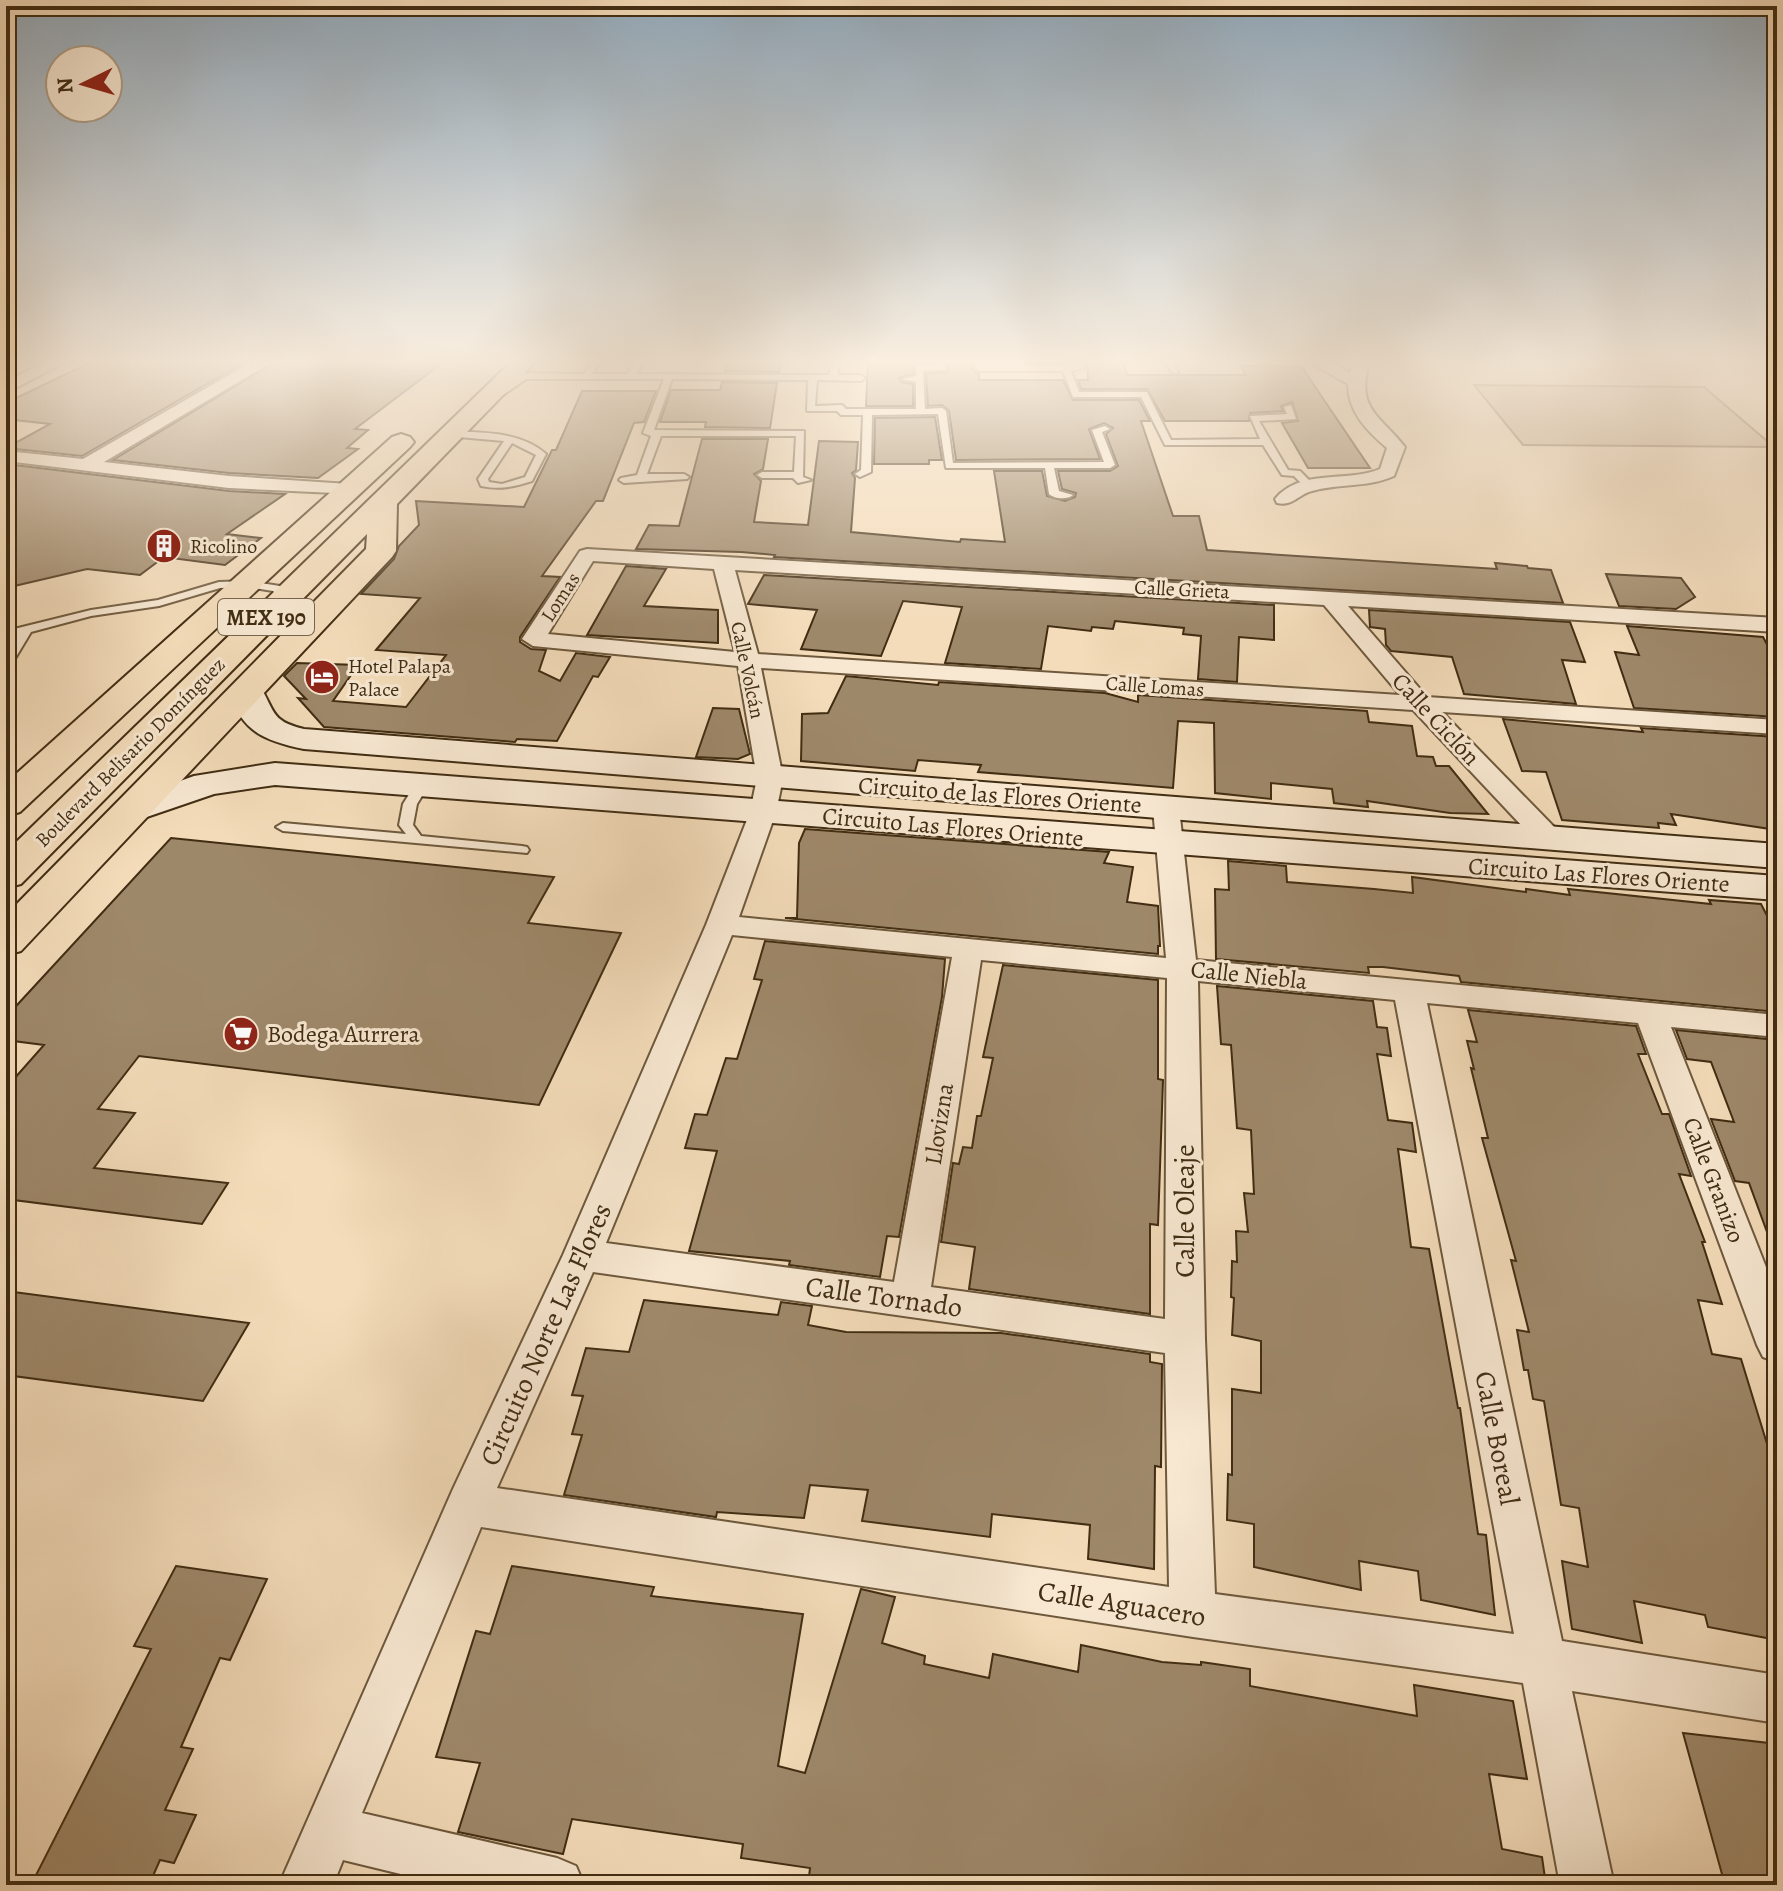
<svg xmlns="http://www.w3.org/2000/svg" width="1783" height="1891" font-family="Alegreya,serif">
<rect width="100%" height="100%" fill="#f4dcba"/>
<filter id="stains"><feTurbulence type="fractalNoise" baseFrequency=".0025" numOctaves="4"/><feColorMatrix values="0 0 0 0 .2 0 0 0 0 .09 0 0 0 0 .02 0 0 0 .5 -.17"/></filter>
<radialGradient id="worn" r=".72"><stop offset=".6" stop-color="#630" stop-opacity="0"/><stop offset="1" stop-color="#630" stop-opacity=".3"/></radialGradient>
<polygon fill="#d6be9e" stroke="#8c7658" stroke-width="2" points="1474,385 1704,387 1774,447 1523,445"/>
<g fill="#9e886a" stroke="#412d13" stroke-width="2">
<polygon points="97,359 250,359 82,456 6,448 50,424 6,419 6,403"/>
<polygon points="280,359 441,364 355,429 368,430 347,448 358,449 318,478 229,473 113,460"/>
<polygon points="729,359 781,359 779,372 725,371"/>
<polygon points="868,359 934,359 934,362 916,363 913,374 899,378 901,382 913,384 913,406 866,406"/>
<polygon points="948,359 977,359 971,368 979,374 979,380 1063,380 1073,400 1139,400 1150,421 1141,421 1173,516 1199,516 1207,550 1497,569 1495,563 1527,566 1528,568 1551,570 1563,603 774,557 775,555 741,552 636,549 649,525 679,526 702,439 768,439 763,469 754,474 761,481 754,522 808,525 819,441 858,442 856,470 852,473 855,478 851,532 960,542 961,539 1005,542 994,471 1042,471 1047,496 1065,501 1075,497 1076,493 1062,489 1058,471 1110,471 1118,466 1106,434 1113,428 1104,423 1089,429 1100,459 956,460 949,411 942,405 928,406 926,374 948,372"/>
<polygon points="1087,359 1123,359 1127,375 1246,375 1241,366 1301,366 1370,468 1308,468 1282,423 1298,421 1292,402 1281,406 1283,411 1250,413 1249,421 1165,421 1147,389 1081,389 1078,380 1088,380"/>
<polygon points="722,382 777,383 770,428 705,427 706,422 660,422 671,390 720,390"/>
<polygon points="582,391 656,391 644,422 634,423 603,501 596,501 542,576 560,577 520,637 520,642 531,649 546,650 539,671 560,681 576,653 610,657 598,677 593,676 557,741 517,739 515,742 324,727 298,698 306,699 284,676 297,663 358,665 333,701 406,707 446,655 376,650 420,598 361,594 394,559 399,546 419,525 416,501 524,507 552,450 556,450"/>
<polygon points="935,417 942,460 929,460 929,464 874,464 875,418"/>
<polygon points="6,464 229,491 285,494 227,534 261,538 225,565 164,557 140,575 87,569 6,588"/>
<polygon points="626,566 666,569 644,606 718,610 718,643 587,635"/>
<polygon points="1606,574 1681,578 1695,597 1676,609 1619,606"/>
<polygon points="764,575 1274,605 1274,640 1239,637 1237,682 1198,679 1201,636 1183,634 1184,628 1115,621 1113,629 1092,627 1091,631 1048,626 1041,669 945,663 962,607 903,601 881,656 801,649 817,610 748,604"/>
<polygon points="1369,610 1570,622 1585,662 1562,660 1576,704 1464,694 1452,657 1391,651 1386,645 1385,629 1370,627"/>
<polygon points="1627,626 1763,637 1777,663 1777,717 1634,708 1615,652 1639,655"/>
<polygon points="846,676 938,685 939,682 1105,693 1138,702 1138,695 1367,711 1369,722 1412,726 1417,756 1433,757 1436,766 1449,766 1488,814 1450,813 1367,801 1368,807 1334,803 1332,789 1271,783 1271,799 1215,793 1214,723 1178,721 1173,788 978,772 981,765 918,760 915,771 801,761 802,714 828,713"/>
<polygon points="713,708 739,709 750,754 738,759 696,757"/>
<polygon points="1503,719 1643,732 1641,728 1777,737 1777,830 1671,814 1676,825 1658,823 1659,828 1562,820 1546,772 1522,771"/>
<polygon points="805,829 1109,852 1104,863 1133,867 1127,902 1158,906 1160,946 1158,946 1158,954 785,918 797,918 799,843"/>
<polygon points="171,838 554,877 528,923 621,933 539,1105 139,1056 98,1109 135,1113 94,1168 228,1183 202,1224 6,1199 6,1088 44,1045 6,1040 6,1017"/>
<polygon points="1228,861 1286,866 1287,882 1374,889 1413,893 1412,877 1526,892 1526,889 1570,895 1568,889 1711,904 1709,900 1761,904 1777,935 1777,1012 1461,982 1459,976 1383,967 1368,967 1369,973 1216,959 1215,889 1229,890"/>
<polygon points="765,941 945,959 942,997 899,1237 887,1236 880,1277 789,1265 790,1261 689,1251 717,1151 685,1148 695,1114 707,1115 726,1058 737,1059 762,980 754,979"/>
<polygon points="1003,965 1158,980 1158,1079 1163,1080 1158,1225 1150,1224 1150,1314 969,1289 975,1247 941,1242 953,1163 959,1164 963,1147 972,1148 977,1116 981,1116 993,1058 983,1057"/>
<polygon points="1217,986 1373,1001 1377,1027 1387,1028 1391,1056 1377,1054 1388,1120 1412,1123 1416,1152 1398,1149 1411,1247 1429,1249 1458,1408 1460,1408 1478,1534 1486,1535 1495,1615 1421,1600 1418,1571 1359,1561 1361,1590 1254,1567 1254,1524 1227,1520 1228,1474 1232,1475 1232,1389 1261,1393 1261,1341 1232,1335 1234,1298 1231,1297 1232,1261 1237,1262 1236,1231 1248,1232 1244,1193 1254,1194 1251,1130 1237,1128 1231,1045 1221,1044"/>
<polygon points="1468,1010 1636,1026 1646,1054 1638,1054 1662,1114 1669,1114 1691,1176 1679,1174 1705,1242 1702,1242 1722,1304 1698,1300 1712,1354 1741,1359 1768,1447 1777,1448 1777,1640 1708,1627 1705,1615 1634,1601 1642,1643 1572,1629 1562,1561 1588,1567 1579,1508 1561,1505 1544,1401 1533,1399 1528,1370 1524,1370 1517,1330 1529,1332 1511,1260 1516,1261 1482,1138 1488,1138 1471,1068 1474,1069 1467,1041 1477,1042"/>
<polygon points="1676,1030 1777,1040 1777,1251 1774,1251 1749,1183 1735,1181 1711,1119 1734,1122 1711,1062 1687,1059"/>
<polygon points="6,1291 249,1323 203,1401 6,1375"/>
<polygon points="644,1300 778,1315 781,1302 812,1306 808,1325 846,1332 1001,1333 1150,1354 1150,1362 1162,1364 1161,1467 1155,1466 1154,1569 1088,1559 1090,1525 992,1514 990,1537 862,1521 868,1490 810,1485 804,1518 717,1512 716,1517 564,1495 582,1435 572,1434 583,1396 572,1395 586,1348 629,1352"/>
<polygon points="176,1566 267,1579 230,1660 220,1658 181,1747 193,1749 165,1810 196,1815 174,1863 160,1860 149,1885 31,1885 151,1649 134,1646"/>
<polygon points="512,1566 654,1587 651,1596 803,1614 778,1766 805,1773 861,1589 895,1597 882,1643 925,1656 924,1664 989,1678 993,1654 1078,1672 1081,1645 1162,1662 1201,1665 1201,1662 1250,1669 1250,1686 1417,1716 1414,1685 1513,1701 1527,1779 1489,1774 1502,1849 1542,1857 1546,1885 873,1885 836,1878 835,1885 808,1885 810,1868 741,1858 743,1844 572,1819 563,1854 458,1832 480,1763 436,1757 476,1631 490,1634"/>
<polygon points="1683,1733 1777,1744 1777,1885 1725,1885"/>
</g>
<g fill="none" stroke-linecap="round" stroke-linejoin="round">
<defs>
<g id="service">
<path d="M594,359H602L592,374H627L638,359H646L636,374L829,375L832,359H840L838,375H861L865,378L861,381L817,380L815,406L842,405L846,409H916V382L902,379L916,376V366L938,365L937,359H945L946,370L923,371L925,409L942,408L946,411L953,463L1104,462L1092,430L1105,426L1110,429L1102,432L1115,465L1110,468H1054L1059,491L1073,495C1068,500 1054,499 1049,494L1045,468H946L938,414L872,415L871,472L860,477L855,474L861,470L863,415H841L837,411H807L808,380L672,379L654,430L804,431L803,477L811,480L798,483L793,478H762L757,475L762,472H794L796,436H661L647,474H684L689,477L687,479L624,483L619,480L621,478L637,475L651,436L643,433L664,379H526L503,395L496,393L524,373L584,374Z"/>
<polygon points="1076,359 1084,359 1085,368 1071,371 1079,392 1147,392 1171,440 1260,439 1250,416 1287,414 1284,407 1291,405 1296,419 1259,421 1288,470 1300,471 1314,485 1305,487 1294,476 1282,475 1263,445 1165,445 1141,397 1073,397 1063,371 978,371 974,368 978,365 1077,365"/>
<polygon points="1164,359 1172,359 1178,373 1172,373"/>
<polygon points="1256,359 1264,359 1267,363 1260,365"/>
<path d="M450,431C483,433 520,431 546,454L532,481C513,487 501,490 481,486L478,479L504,441L447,436L445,434ZM512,443L536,455L525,477L502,484L489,482L488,479Z"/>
<polygon points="247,581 280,586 307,608 306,635 298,635 296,632 297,611 273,591 247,587 220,588 159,606 91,616 31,632 10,667 6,668 6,654 17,636 6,639 6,631 91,610 158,600 219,582"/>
<polygon points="423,779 430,783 417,804 413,825 421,836 522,846 527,847 529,850 527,853 283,831 276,827 283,823 406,834 399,825 403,804 418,780"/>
</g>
<g id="minor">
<polygon points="50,359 71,359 6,393 6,382"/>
<polygon points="257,359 277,359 104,462 229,476 349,484 356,486 358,490 356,494 229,488 6,461 6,451 83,459"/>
<path d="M1304,359H1324L1350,373L1354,359H1370C1355,409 1378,413 1405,447L1394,476C1367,488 1340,483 1312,491C1299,494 1292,507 1277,503L1275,499C1300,468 1347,483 1380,469L1387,448C1367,431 1348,412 1348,384Z"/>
<path d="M587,549L1777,618V632L1348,606L1427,697L1777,720V734L1442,712L1558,831L1562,837L1558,843L1548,845L1538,843L1413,710L761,668L783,778L776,812L739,917L1166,958L1153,808L1157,802H1175L1179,808L1196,960L1777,1015V1037L1671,1027L1777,1295V1362L1763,1357L1757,1345L1638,1023L1427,1003L1562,1641L1777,1675V1723L1572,1691L1614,1885H1560L1523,1683L1193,1637L481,1527L362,1813L557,1858L576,1866L584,1885H446L343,1860L333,1885H279L453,1489L563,1255L706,925L750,812L757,778L738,666L533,646L522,639L580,551ZM593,561L714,569L735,652L548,634ZM735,570L1324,605L1400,695L758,654ZM732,935L952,957L894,1282L606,1243ZM981,960L1167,978L1165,1319L931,1287ZM1198,981L1395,1000L1514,1634L1215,1594L1205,1339ZM593,1272L1165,1353L1169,1587L497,1488Z"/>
</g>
<g id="secondary">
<path d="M247,682L259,685C275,709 269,721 304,729L1777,844V868L304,749C266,741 241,732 230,692L235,685Z"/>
<polygon points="275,763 1777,876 1777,900 275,785 214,794 135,821 122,818 116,810 122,802 194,776"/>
</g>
<g id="primary">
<polygon points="514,359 538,359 397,504 396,551 392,557 21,951 6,955 6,915 366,549 367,534 21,884 6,888 6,852"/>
<polygon points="401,434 410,437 414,442 410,447 20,812 6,816 6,783 392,437"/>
</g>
</defs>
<use href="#service" stroke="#6e593d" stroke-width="4"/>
<use href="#minor" stroke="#6e593d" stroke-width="4"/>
<use href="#secondary" stroke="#412d13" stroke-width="4"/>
<use href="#primary" stroke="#412d13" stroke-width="4"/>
<use href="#service" fill="#f8e8d2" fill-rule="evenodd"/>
<use href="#minor" fill="#f8e8d2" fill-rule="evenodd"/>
<use href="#secondary" fill="#f8e8d2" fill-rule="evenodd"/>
<use href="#primary" fill="#f4dcba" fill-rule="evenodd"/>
</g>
<linearGradient id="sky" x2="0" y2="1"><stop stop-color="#94acbf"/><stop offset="0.58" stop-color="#faefe0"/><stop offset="1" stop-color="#faefe0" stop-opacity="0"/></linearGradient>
<rect width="1783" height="624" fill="url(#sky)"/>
<defs>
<symbol id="building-disc" viewBox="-11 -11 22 22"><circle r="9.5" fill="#8f2418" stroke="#f8e8d2"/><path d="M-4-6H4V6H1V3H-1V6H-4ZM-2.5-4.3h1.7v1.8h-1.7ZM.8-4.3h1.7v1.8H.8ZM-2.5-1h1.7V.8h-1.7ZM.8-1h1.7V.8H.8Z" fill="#fff"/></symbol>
<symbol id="hotel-disc" viewBox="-11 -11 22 22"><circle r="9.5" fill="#8f2418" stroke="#f8e8d2"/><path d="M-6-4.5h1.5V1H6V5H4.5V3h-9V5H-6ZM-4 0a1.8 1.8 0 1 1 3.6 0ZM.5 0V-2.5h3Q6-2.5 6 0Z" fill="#fff"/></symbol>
<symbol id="supermarket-disc" viewBox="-11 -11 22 22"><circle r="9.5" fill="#8f2418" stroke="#f8e8d2"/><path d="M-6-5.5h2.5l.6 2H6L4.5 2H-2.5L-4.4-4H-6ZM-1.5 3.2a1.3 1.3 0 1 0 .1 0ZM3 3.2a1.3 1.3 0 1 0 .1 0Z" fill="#fff"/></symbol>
</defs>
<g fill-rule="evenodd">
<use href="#building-disc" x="144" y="526" width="40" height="40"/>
<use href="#hotel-disc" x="302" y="657" width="40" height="40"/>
<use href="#supermarket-disc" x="221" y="1014" width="40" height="40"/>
</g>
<g text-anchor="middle" stroke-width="6" stroke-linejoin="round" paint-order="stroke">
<g font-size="20" fill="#412d13" stroke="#f8e8d2" text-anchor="start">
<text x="190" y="553">Ricolino</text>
<text x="348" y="673">Hotel Palapa<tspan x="348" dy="23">Palace</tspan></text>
</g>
<g font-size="20" fill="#412d13" stroke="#f8e8d2">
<text transform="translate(1182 589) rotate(3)" y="7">Calle Grieta</text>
<text transform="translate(560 597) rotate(-57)" y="7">Lomas</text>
<text transform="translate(748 670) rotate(78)" y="7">Calle Volcán</text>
<text transform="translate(1155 686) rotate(4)" y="7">Calle Lomas</text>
<text transform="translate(130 752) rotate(-45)" y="7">Boulevard Belisario Domínguez</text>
</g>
<rect fill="#f8e8d2" stroke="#78654c" stroke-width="2" x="218" y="599" width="96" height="36" rx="6"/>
<g font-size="22" font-weight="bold" fill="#412d13">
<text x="266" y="625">MEX 190</text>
</g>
<g font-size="24" fill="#412d13" stroke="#f8e8d2">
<text transform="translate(1436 719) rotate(47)" y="8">Calle Ciclón</text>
<text transform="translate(1000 795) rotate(4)" y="8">Circuito de las Flores Oriente</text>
<text transform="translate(953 827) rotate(5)" y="8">Circuito Las Flores Oriente</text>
<text transform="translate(1599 875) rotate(4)" y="8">Circuito Las Flores Oriente</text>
<text transform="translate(1249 975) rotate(6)" y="8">Calle Niebla</text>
<text transform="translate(939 1124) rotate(-81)" y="8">Llovizna</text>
<text transform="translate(1714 1180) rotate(69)" y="8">Calle Granizo</text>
</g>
<g font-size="24" fill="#412d13" stroke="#f8e8d2" text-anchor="start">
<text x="267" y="1042">Bodega Aurrera</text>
</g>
<g font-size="28" fill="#412d13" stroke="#f8e8d2">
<text transform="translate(1184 1211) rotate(-90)" y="10">Calle Oleaje</text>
<text transform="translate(884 1296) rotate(8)" y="10">Calle Tornado</text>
<text transform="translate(545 1334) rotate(-66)" y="10">Circuito Norte Las Flores</text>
<text transform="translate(1498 1438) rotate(79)" y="10">Calle Boreal</text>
<text transform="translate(1122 1603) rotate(9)" y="10">Calle Aguacero</text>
</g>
</g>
<rect width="1783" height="1891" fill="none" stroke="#f4dcba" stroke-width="32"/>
<rect x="8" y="8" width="1767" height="1875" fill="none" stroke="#412d13" stroke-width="4"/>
<rect x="16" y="16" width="1751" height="1859" fill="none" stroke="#412d13" stroke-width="2"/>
<g transform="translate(84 84) rotate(265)"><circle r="38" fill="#f8e8d2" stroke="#af9d86" stroke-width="2"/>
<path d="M0-6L14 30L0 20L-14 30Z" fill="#8f2418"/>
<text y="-12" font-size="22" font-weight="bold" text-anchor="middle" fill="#412d13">N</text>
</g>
<rect width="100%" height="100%" filter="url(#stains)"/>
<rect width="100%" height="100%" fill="url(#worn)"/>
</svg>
